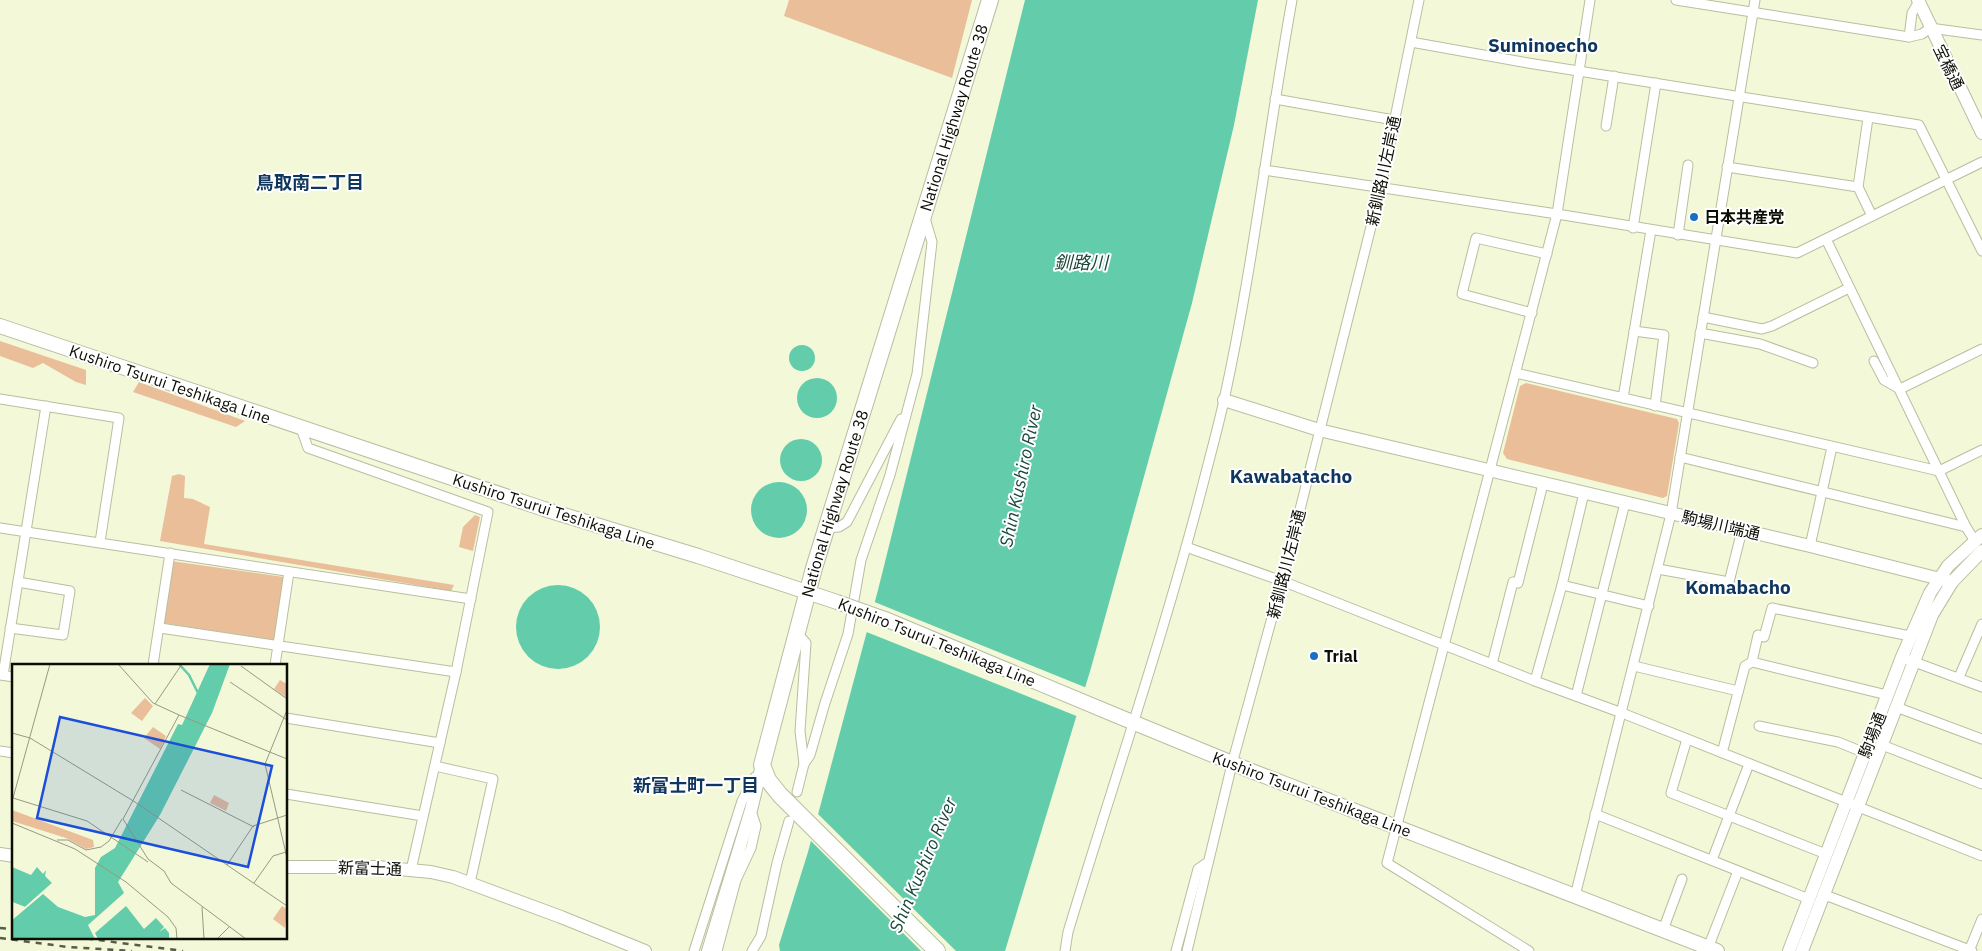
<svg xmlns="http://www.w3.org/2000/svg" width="1982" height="951" font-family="'IBM Plex Sans','Noto Sans JP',sans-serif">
<rect width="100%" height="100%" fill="#f2f8d8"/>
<g fill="#e9be98">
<polygon points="789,0 972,0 952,78 784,16"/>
<polygon points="0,341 86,370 86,385 76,382 43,363 33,368 0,356"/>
<polygon points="139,382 245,421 236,427 133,392"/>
<polygon points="1526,383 1677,419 1679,423 1667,496 1663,498 1507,459 1503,453 1520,386"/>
<polygon points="179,474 185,476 184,498 193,499 210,507 204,544 454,585 451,591 160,541 172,476"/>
<polygon points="475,515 480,517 473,551 459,547 463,527"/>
<polygon points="171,561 284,577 274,640 162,623"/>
</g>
<g fill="#63ccab">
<polygon points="1025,0 1258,0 1234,125 1192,303 1091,668 1005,951 780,951 779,945 808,852 878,590"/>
<circle cx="802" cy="358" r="13"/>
<circle cx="817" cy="398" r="20"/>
<circle cx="801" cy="460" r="21"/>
<circle cx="779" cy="510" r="28"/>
<circle cx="558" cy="627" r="42"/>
</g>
<g fill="#f2f8d8">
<polygon points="872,601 1087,688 1079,717 864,631"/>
<polygon points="816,812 956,951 921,951 809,839"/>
</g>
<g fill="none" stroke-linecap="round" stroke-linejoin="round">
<defs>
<g id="street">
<polyline points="1676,0 1909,37 1922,34 1930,28 1982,35"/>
<polyline points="1909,37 1912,13 1918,3"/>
<polyline points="1411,42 1528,63 1919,125 1982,251"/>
<polyline points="1275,99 1394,120"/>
<polyline points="1606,126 1614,76"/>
<polyline points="1727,167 1858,187 1872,216"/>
<polyline points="1264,170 1557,214 1797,253 1982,162"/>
<polyline points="1858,187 1868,118"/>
<polyline points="1633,228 1656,83"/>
<polyline points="1678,235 1688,165"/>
<polyline points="1826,239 1966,527 1975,541"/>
<polyline points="1532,313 1462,294 1476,238 1547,254"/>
<polyline points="1703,317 1762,329 1772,326 1849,288"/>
<polyline points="1634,331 1664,335 1655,406"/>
<polyline points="1700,333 1760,344 1813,363"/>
<polyline points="1874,361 1884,380 1900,389 1982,349"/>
<polyline points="1516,373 1939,471 1982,450"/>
<polyline points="1623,398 1651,230"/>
<polyline points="0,399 119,418 100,542"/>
<polyline points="301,428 308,448 488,512 456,672 411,870"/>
<polyline points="1680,457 1966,527"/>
<polyline points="0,528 471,599"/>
<polyline points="826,528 839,527 847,522 901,419"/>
<polyline points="1810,546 1832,447"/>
<polyline points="1186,547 1282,581 1535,681 1622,713 1982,856"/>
<polyline points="1658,569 1729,582 1742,530"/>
<polyline points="1562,585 1649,606"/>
<polyline points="10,628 63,635 70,591 18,582"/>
<polyline points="160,628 456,672"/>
<polyline points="1909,660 1982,687"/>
<polyline points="1492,664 1513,582 1518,583 1543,484"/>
<polyline points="153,665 170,553"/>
<polyline points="275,665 289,572"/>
<polyline points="1634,666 1738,691"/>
<polyline points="0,675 14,677"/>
<polyline points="3,675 46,406"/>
<polyline points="1959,677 1982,624"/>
<polyline points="1535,681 1562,585 1584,493"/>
<polyline points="1887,695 1752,662 1758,635 1764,637 1772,608 1910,636"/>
<polyline points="1576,696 1625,503"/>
<polyline points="1896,707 1982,739"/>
<polyline points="286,718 440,743"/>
<polyline points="1759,726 1838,742 1865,753"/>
<polyline points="1687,739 1671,793 1826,854"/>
<polyline points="1882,745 1982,784"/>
<polyline points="0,751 14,753"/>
<polyline points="1722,753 1745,666 1752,662"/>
<polyline points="804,764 810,755 825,703 848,634 861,560 890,475 917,374 932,242 925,218"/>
<polyline points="435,766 493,779 470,883"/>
<polyline points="797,792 804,764 800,731 806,643 797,633"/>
<polyline points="286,794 423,816"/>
<polyline points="1595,814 1809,899"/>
<polyline points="1712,860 1749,764"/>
<polyline points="1825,895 1972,951"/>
<polyline points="1575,896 1671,514 1755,0"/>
<polyline points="1663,930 1682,879"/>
<polyline points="1708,948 1738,871"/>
<polyline points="694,951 742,801 755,777"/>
<polyline points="717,951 736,880 751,848 756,826 751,811"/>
<polyline points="752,951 761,936 777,863 789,821"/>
<path d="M1065,951L1068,932C1113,783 1164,635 1203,484C1210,456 1218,428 1224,400C1253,268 1268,133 1292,0"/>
<polyline points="1176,951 1198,869 1208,862"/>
<polyline points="1187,951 1232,764 1282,581 1381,187 1419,0"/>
<polyline points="1529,951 1387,863 1557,214 1590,0"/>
<polyline points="1969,951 1982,919"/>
</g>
<g id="secondary">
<polyline points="1918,0 1982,133"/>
<polyline points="1224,400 1319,430 1810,546 1952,582"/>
<polyline points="0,854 14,856"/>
<polyline points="286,867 377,867 431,872 453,877 561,917 645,951"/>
<polyline points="708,951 751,810 762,765"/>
<polyline points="1789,951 1902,657 1930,593 1948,566 1982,535"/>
<polyline points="1802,951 1932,615 1952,582 1982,551"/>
</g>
<g id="primary">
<polyline points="0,326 544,509 698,556 837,602"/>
<polyline points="1120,717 1249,770 1717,951"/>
</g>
<g id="highway">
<path id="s1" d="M937,951L780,795L768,780L762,765L814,568L990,0"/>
</g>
</defs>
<use href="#street" stroke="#b8be9f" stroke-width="11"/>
<use href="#secondary" stroke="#b8be9f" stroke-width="14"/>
<use href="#primary" stroke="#b8be9f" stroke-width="16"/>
<use href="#highway" stroke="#b8be9f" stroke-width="18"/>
<use href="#street" stroke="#fff" stroke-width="9"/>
<use href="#secondary" stroke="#fff" stroke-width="12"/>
<use href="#primary" stroke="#fff" stroke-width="14"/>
<use href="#highway" stroke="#fff" stroke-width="16"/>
<g stroke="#595c4b" stroke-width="2.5" stroke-dasharray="6 6" stroke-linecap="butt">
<polyline points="0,928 14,929"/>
<polyline points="75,937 183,951"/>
<polyline points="0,938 68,947 132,951"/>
</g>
<defs>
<polyline id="primary-bridge" points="837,602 885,619 1120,717"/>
</defs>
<use href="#primary-bridge" stroke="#b8be9f" stroke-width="16" stroke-linecap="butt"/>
<use href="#primary-bridge" stroke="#fff" stroke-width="14"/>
</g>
<g fill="#1a70be" stroke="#fff" stroke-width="2">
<circle cx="1694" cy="217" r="5"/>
<circle cx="1314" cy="656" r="5"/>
</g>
<g text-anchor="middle" stroke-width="4" stroke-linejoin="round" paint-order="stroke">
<g font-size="16" fill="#0c0e04" stroke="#fff">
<text transform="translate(1949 67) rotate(64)" y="6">宝橋通</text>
<text dy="6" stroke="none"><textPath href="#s1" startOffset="932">National Highway Route 38</textPath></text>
<text transform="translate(1383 171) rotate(-78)" y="6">新釧路川左岸通</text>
<text transform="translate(170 384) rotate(19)" y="6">Kushiro Tsurui Teshikaga Line</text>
<text dy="6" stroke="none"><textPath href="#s1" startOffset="528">National Highway Route 38</textPath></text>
<text transform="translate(554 511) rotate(18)" y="6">Kushiro Tsurui Teshikaga Line</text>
<text transform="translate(1721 525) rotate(13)" y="6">駒場川端通</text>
<text transform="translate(1286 564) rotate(-76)" y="6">新釧路川左岸通</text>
<text transform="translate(937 642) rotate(22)" y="6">Kushiro Tsurui Teshikaga Line</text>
<text transform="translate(1872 735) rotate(-69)" y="6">駒場通</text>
<text transform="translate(1312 794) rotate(21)" y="6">Kushiro Tsurui Teshikaga Line</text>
<text transform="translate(370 868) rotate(2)" y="6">新富士通</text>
</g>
<g font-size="16" font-weight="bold" fill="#0c0e04" stroke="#fff" text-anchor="start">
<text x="1704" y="223">日本共産党</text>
<text x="1324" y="662">Trial</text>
</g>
<g font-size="18" font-weight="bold" fill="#0f365c" stroke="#fff">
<text x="310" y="189">鳥取南二丁目</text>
<text x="696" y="792">新富士町一丁目</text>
</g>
<g font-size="18" font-style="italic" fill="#1a473a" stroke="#fff">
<text x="1081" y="269">釧路川</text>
<text transform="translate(1021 476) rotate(-78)" y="6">Shin Kushiro River</text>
<text transform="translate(923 865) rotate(-67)" y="6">Shin Kushiro River</text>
</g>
<g font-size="19" font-weight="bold" fill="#0f365c" stroke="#fff">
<text x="1543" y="52">Suminoecho</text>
<text x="1291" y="483">Kawabatacho</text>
<text x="1738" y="594">Komabacho</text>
</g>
</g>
<g transform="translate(12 664)">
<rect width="275" height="275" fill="#f2f8d8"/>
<path d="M268,16L275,20V34L262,25ZM133,34L141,42L130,57L119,49ZM141,63L154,72L148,85L132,74ZM202,131L217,139L214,147L198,139ZM0,146L81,176L82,183L74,185L54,174L0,157ZM270,242L275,245L273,264L261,255Z" fill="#e9be98"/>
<path d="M198,0H218L200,49L148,151L106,218L112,229L76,261L83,275H0V256L31,230L46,243L73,253L83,251V204L89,193L103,184L166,60L170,61ZM0,203L19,211L25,203L31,210L34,206L33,212L40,219L13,243L0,238ZM114,242L132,265L144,254L152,263L147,268L153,264L157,269V275H86L83,269Z" fill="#63ccab"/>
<path d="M40,219L42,220L0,256L10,245L0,238L13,243Z" fill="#f2f8d8"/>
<path fill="none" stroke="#63ccab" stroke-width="2.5" d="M167,0L177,11L186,29"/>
<path fill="none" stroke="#969a83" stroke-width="1" d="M106,0L141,39L167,51L111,155L136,195L152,207L159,219L234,275M229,2L275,35M218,18L275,56M143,40L170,0M275,46L253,100L275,194M167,51L275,95M0,69L18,74L123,138L275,242M169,126L242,163M1,134L75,157L136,198M1,134L38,0M0,159L63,185L114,218L156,253L164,264L165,275M45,176H56L74,186L89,183L97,177L110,155M215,201L241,162L275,151M242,219L261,192L274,188M190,243L192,275M205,275L217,263"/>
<path fill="#1d4ed8" fill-opacity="0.15" stroke="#1d4ed8" stroke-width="2.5" d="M48,53L260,102L236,203L25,154Z"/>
<rect width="275" height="275" fill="none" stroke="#0c0e04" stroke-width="2.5"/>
</g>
</svg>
